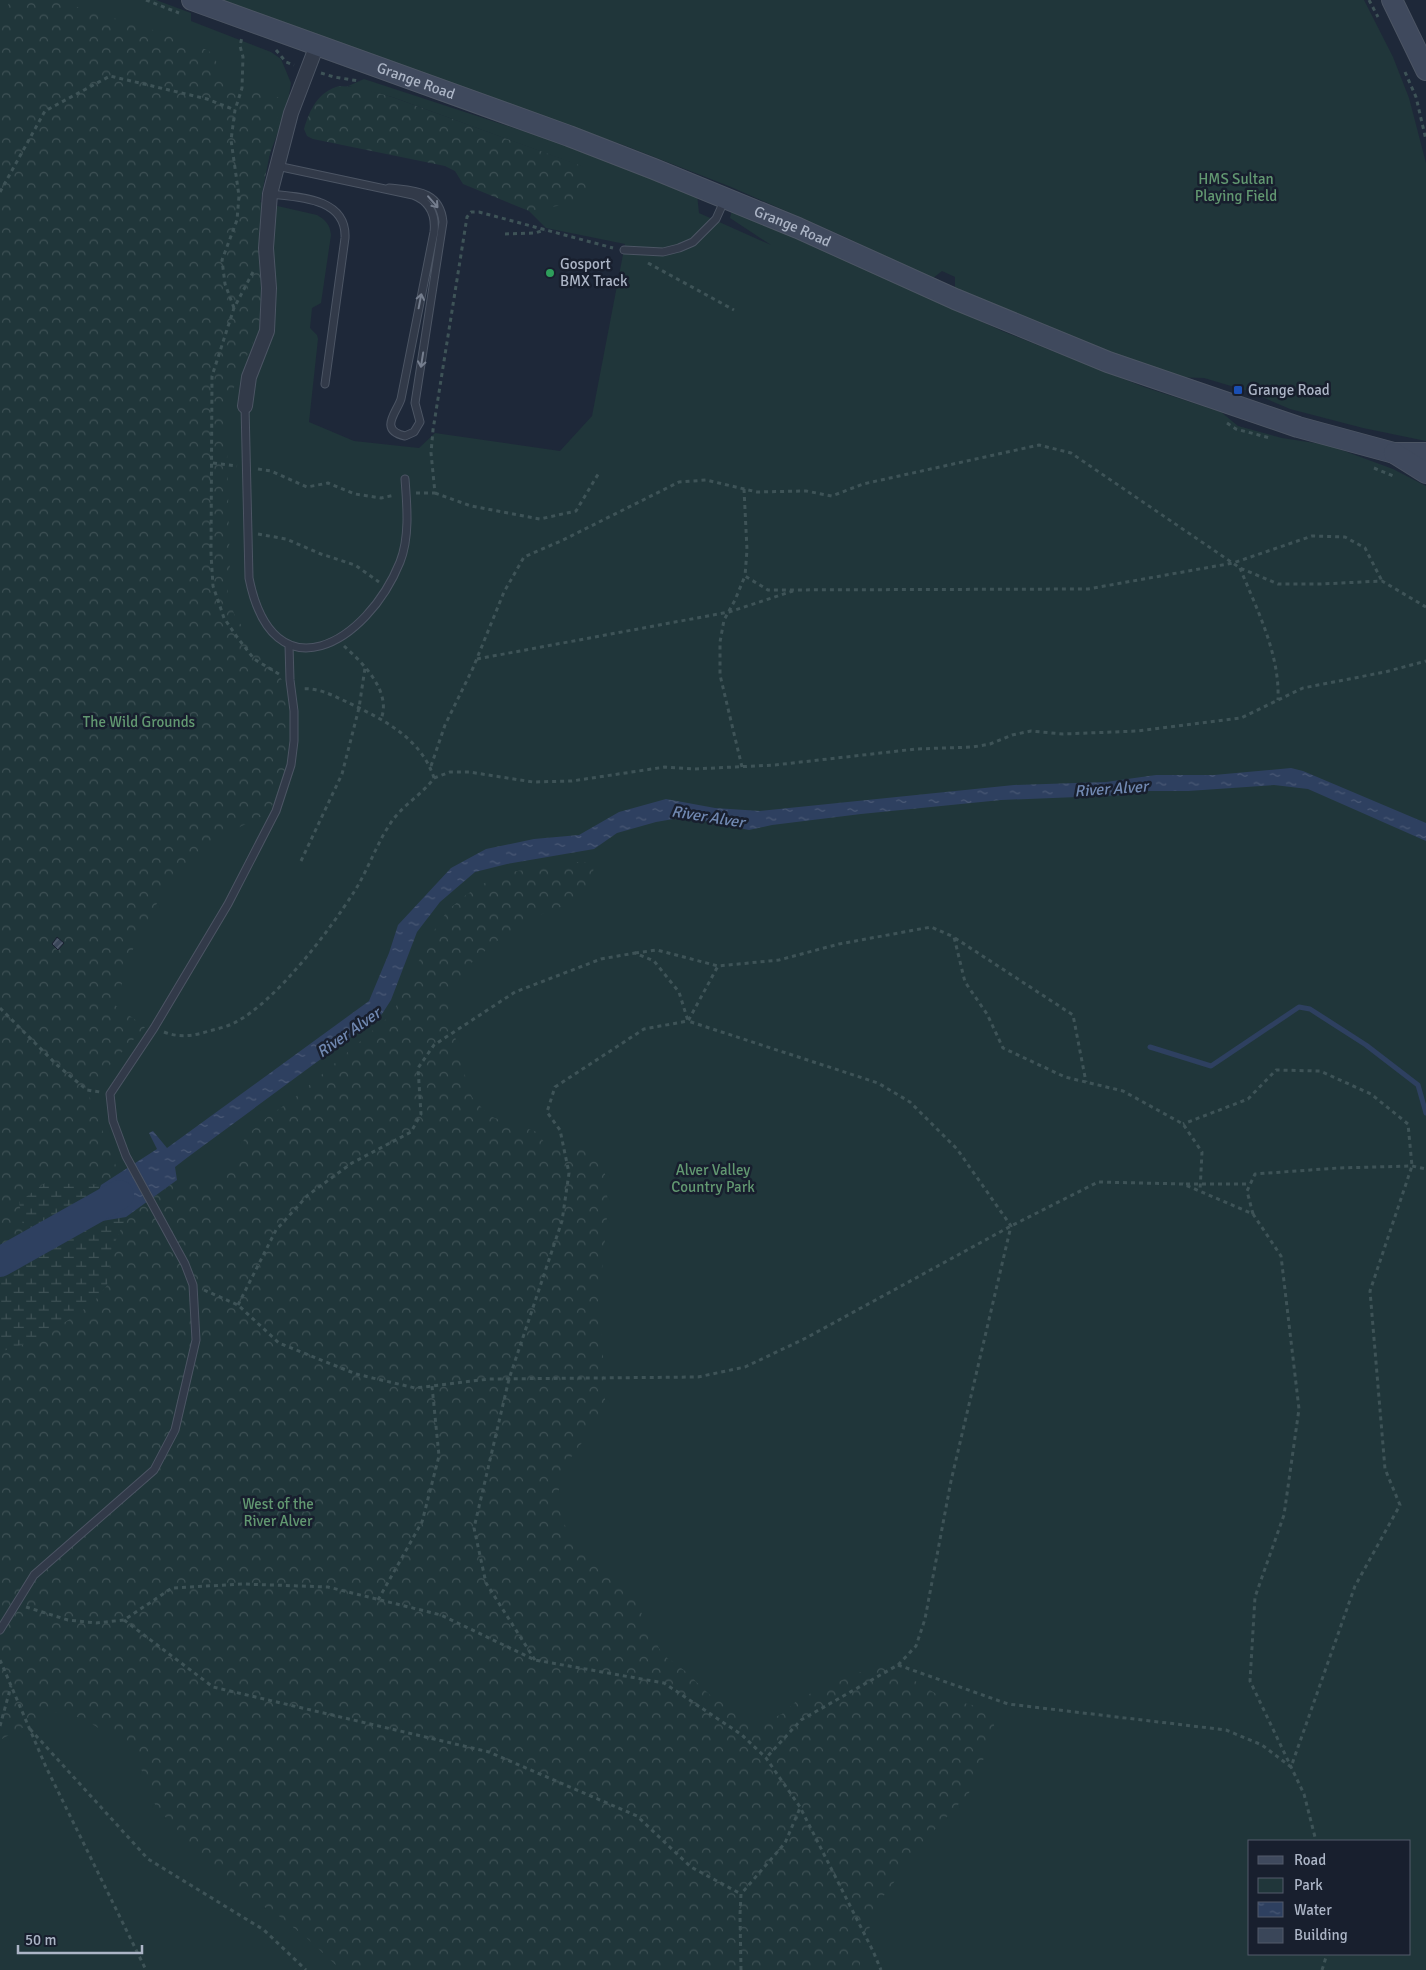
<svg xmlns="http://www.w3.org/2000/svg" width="1426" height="1970" font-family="Signika,sans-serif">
<defs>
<pattern id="forest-crowns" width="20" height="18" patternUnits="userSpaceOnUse" patternTransform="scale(1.25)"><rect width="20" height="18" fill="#20363a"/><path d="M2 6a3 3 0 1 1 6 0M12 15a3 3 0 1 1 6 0" fill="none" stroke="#3e5155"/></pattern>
<pattern id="wetland-marsh" width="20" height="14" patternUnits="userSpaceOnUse" patternTransform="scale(1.25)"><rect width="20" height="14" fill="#20363a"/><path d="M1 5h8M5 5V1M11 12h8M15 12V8" fill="none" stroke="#3e5155"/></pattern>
<pattern id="water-ripples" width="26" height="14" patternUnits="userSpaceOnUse" patternTransform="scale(1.25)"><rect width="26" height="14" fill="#2e4060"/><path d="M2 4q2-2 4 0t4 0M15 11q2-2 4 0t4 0" fill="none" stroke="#4a5975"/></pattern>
<pattern id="building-hatch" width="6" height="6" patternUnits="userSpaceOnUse" patternTransform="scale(1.25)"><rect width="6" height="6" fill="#3a4659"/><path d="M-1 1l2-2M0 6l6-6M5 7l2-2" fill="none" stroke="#545e6f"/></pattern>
</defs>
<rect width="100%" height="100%" fill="#1e2839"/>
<g fill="#20363a" fill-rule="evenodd">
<path d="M0,0H156L191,13V21L271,52L281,59L291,83L287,108L268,159L260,202L317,215C326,220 330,225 331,235L321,303L312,308L310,328L317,335L318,339L309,422L354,441L419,448L435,433L560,451L592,416L625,244L546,228L529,211L583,167L392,97L348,86L364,79L554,141L697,194L699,213L771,245L730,218L732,210L813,244L1002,331L1144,387L1221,412L1238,426L1282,438L1328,445L1393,469L1426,486V1970H0ZM1250,1841H1410V1954H1250Z"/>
<polygon points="218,0 1364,0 1393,57 1409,98 1426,163 1426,441 1363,428 1290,409 1248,391 1204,378 1173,377 1139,366 955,290 955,277 942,271 932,279 845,237 731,187 626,146"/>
</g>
<g fill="url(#forest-crowns)">
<polygon points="10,0 50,0 61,2 179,38 209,51 233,86 281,98 260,203 257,242 263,277 259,327 226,407 230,576 227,595 235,616 258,650 266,653 286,687 289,729 284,777 269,813 212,840 167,884 133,949 115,1005 145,1027 87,1090 119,1174 101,1185 45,1183 24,1232 0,1246 0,27"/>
<path d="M339,86L356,87L392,97L590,169C587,182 587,197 574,203L529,211L463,184L455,171L445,166L313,139L307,136L304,129C310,109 318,92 339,86Z"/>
<polygon points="576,862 594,863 592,883 575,902 544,913 502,937 475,959 457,980 448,1006 462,1066 472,1097 489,1116 537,1132 546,1145 591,1145 605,1174 608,1204 604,1252 597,1311 602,1335 605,1400 601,1417 566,1464 556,1500 564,1524 576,1541 598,1559 633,1596 662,1654 685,1671 710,1695 749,1719 767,1721 782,1714 800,1698 884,1662 943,1698 972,1705 993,1718 995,1732 969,1793 928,1837 876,1906 860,1960 860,1970 341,1970 308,1939 275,1913 233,1889 156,1807 134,1751 89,1722 65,1712 50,1713 0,1740 0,1352 34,1341 68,1320 92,1303 107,1285 112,1249 126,1217 177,1180 193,1178 208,1181 230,1167 246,1136 270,1115 292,1100 392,1014 435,929 448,910 466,895 491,879 511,872"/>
</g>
<polygon fill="url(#wetland-marsh)" points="45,1183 101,1185 90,1223 126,1217 112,1249 107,1285 93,1303 68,1320 34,1341 0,1352 0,1246 24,1232 19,1202"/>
<polygon fill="url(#water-ripples)" points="1291,768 1303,771 1426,823 1426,841 1308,789 1274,785 1188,791 1146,791 1126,795 1001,800 861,814 772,825 749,830 685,817 656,822 617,833 594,849 507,864 475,872 440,902 417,932 391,1000 382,1014 188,1157 175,1167 177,1180 126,1217 90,1223 79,1211 97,1196 101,1185 157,1149 149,1133 153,1131 167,1148 369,1001 389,953 398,925 451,868 486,849 534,839 579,835 619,812 666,799 715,808 760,811 1014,785 1106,782 1156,775 1214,775"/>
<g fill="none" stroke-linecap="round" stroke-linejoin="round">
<polyline stroke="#2e4060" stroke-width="5" points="1150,1047 1211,1066 1299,1007 1310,1009 1366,1045 1418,1085 1426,1113"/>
<polyline stroke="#2e4060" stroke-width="30" points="0,1262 119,1195"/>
</g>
<polygon fill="url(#building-hatch)" stroke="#192130" points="57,937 64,943 58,950 52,944"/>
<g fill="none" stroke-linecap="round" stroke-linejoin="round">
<defs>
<g id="lane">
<path d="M277,166L413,195C429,201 436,214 434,232L401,399C397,412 378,430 405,436L414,432L420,422L415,403L443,222C440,190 414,191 389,188"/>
<path d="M270,194C299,197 347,198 345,238L325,384"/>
<polyline points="624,250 663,252 679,248 693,242 716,219 725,199"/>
<path d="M245,406L249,578C273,698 367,644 400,562C410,537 407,505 405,479"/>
<polyline points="0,1630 34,1575 154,1470 175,1430 196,1340 193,1285 185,1264 126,1156 113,1121 110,1094 154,1028 228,904 276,811 291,765 294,741 294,711 290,680 289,645"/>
</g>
<polyline id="street" points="245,406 249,377 267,331 269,288 266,248 270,194 291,113 317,45"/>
<g id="secondary">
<path id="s1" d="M192,0L569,136L654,169L798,228L955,299L1108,362L1298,427L1394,453H1426"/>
<polyline points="1392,0 1426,70"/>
<polyline points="1394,453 1426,473"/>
</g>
</defs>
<use href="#lane" stroke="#4c5564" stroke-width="9"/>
<use href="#street" stroke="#4c5564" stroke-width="16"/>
<use href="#secondary" stroke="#4c5564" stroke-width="22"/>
<g stroke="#3e5357" stroke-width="3" stroke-dasharray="4 4" stroke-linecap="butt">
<polyline points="146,0 179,13"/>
<polyline points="1369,0 1378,17"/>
<polyline points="276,50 286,62 294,65"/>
<polyline points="1405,72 1416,97 1426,140"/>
<polyline points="321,73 334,77 359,81"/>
<polyline points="0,192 45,111 110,76 207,99 235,110"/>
<polyline points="505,234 535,233 545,230"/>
<polyline points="648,263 734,310"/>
<polyline points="253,272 234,308 212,376 211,554 213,586 224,618 237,637 254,659 279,674"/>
<polyline points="234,308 225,284 222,260 237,220 239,196 231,140 235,110 242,88 243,57 240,46 242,37"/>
<polyline points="1227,423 1236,429 1270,438"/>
<polyline points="213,463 237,466"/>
<polyline points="1374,468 1396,477"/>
<polyline points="258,469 271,471 307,487 328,483 355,494 381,498 395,495"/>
<polyline points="744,489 747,550 745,576 768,590 1088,589 1233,563 1312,536 1345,537 1365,548 1382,581"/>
<polyline points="416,493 435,493 431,453 433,430 467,217 471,212 479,212 613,248"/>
<polyline points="435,493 471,506 540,519 576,511 600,471"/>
<polyline points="258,534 286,539 321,554 355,565 379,582"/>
<path d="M1240,568C1257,610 1280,654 1278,700"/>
<path d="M344,646C363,663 392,692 381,719"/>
<polyline points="477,659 729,612 793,591"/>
<polyline points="431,766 445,725 473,668 504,592 524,557 563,540 679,482 706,480 757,492 806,491 832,496 863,484 1039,445 1071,453 1240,568 1278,584 1321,584 1382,581 1426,607"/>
<polyline points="742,767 720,675 720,642 724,620 735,600 745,576"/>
<polyline points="434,778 450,772 469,772 533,782 572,781 665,767 694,769 775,765 916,749 973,747 990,744 1012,735 1031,731 1063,734 1138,731 1241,718 1303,688 1385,672 1426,661"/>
<polyline points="301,861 342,774 359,708 365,668"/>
<polyline points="955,938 1073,1015 1086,1082"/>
<polyline points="635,953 657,950 718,966 779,960 839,944 931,927 954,937 965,982 987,1014 1003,1048 1065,1077 1123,1091 1183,1124 1202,1152 1200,1191"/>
<polyline points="0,1008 57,1065 87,1090 100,1092"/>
<path d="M164,1032C179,1038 194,1036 209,1031C217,1029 226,1027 234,1023C276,1002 329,931 354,892C368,870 376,845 390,824C402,805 422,795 434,778C421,738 384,720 349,703C334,696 318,687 301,689"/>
<polyline points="1186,1184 1250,1184"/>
<polyline points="1253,1214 1247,1191 1255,1174 1338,1168 1412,1166 1426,1169"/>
<polyline points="204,1290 238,1305 279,1343 356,1374 415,1388 489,1379 698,1377 745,1367 806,1338 1011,1226 1098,1182 1183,1184 1253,1214 1281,1256 1299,1409 1284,1515 1255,1597 1250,1681 1304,1794 1316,1841"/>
<polyline points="238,1305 276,1230 308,1195 352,1163 411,1132 421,1114 418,1068 434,1045 515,992 601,959 635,953 654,961 679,992 688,1021 878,1083 910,1102 957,1149 1011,1226 951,1481 925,1619 916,1646 898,1665 801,1720 766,1758"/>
<polyline points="378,1600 422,1522 439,1456 432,1386"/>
<polyline points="26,1607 68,1620 96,1623 124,1620 172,1588 243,1584 328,1587 441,1615 535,1660 664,1683 742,1735 766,1758 800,1807 873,1951 881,1970"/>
<polyline points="124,1620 213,1687 489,1752 637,1816 691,1867 741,1894"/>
<polyline points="0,1660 46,1767 146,1970"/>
<polyline points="535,1660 486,1583 474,1528 509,1379 562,1221 569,1173 560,1130 547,1112 555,1087 644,1029 688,1021 718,966"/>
<polyline points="898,1665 1008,1704 1226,1730 1262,1745 1291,1767 1355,1586 1400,1505 1385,1469 1370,1291 1412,1166 1408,1124 1371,1094 1320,1071 1276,1070 1248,1099 1183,1124"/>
<polyline points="0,1726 11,1686"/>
<polyline points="30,1729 148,1859 264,1930 306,1970"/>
<polyline points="741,1970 740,1915 741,1894 785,1843 800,1808"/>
<polyline points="1322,1970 1327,1954"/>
</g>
<use href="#lane" stroke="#323a49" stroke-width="7"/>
<use href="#street" stroke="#323a49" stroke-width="14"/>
<use href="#secondary" stroke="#3f495d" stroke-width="20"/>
</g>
<defs><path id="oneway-shaft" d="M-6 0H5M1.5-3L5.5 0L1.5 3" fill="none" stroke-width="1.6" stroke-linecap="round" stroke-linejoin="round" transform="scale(1.25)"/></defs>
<g stroke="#757e8e">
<use href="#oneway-shaft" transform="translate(433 202) rotate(49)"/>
<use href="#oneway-shaft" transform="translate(420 301) rotate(-79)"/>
<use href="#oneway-shaft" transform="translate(422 360) rotate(99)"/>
</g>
<circle fill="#2e9e5b" stroke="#181f2e" stroke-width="2" cx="550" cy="273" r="5"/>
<rect fill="#1a4fb4" stroke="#181f2e" stroke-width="2" x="1233" y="385" width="10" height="10" rx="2.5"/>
<g text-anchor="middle" stroke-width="5" stroke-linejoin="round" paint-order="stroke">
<g font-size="15" fill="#acb5c6" stroke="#181f2e">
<text dy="5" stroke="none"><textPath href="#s1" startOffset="238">Grange Road</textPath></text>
<text dy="5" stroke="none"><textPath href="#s1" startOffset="642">Grange Road</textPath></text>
</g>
<g font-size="15" fill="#629871" stroke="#181f2e">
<text x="1236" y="184">HMS Sultan<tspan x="1236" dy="17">Playing Field</tspan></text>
<text x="139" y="727">The Wild Grounds</text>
<text x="713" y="1175">Alver Valley<tspan x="713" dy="17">Country Park</tspan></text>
<text x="278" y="1509">West of the<tspan x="278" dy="17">River Alver</tspan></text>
</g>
<g font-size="15" fill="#acb5c6" stroke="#181f2e" text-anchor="start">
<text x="560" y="269">Gosport<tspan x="560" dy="17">BMX Track</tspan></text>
<text x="1248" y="395">Grange Road</text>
</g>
<g font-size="16" font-style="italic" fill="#7189b2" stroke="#181f2e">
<text transform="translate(1111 788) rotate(-4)" y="6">River Alver</text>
<text transform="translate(708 816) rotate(9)" y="6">River Alver</text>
<text transform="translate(348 1032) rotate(-35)" y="6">River Alver</text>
</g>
</g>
<rect x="1248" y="1840" width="162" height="115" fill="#181f2e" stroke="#535b6b"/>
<rect x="1258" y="1856" width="25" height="8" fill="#3f495d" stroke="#535b6b"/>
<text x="1294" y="1865" font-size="15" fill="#acb5c6">Road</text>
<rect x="1258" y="1878" width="25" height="15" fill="#20363a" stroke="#535b6b"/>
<text x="1294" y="1890" font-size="15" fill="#acb5c6">Park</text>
<rect x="1258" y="1902" width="25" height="15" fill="url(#water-ripples)" stroke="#535b6b"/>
<text x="1294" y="1915" font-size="15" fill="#acb5c6">Water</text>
<rect x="1258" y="1928" width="25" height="15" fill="#3a4659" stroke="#535b6b"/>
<text x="1294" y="1940" font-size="15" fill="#acb5c6">Building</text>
<path d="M18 1945v8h124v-8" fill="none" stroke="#acb5c6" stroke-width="2.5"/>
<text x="25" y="1945" font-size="15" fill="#acb5c6" stroke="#181f2e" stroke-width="4" paint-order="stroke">50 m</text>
</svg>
